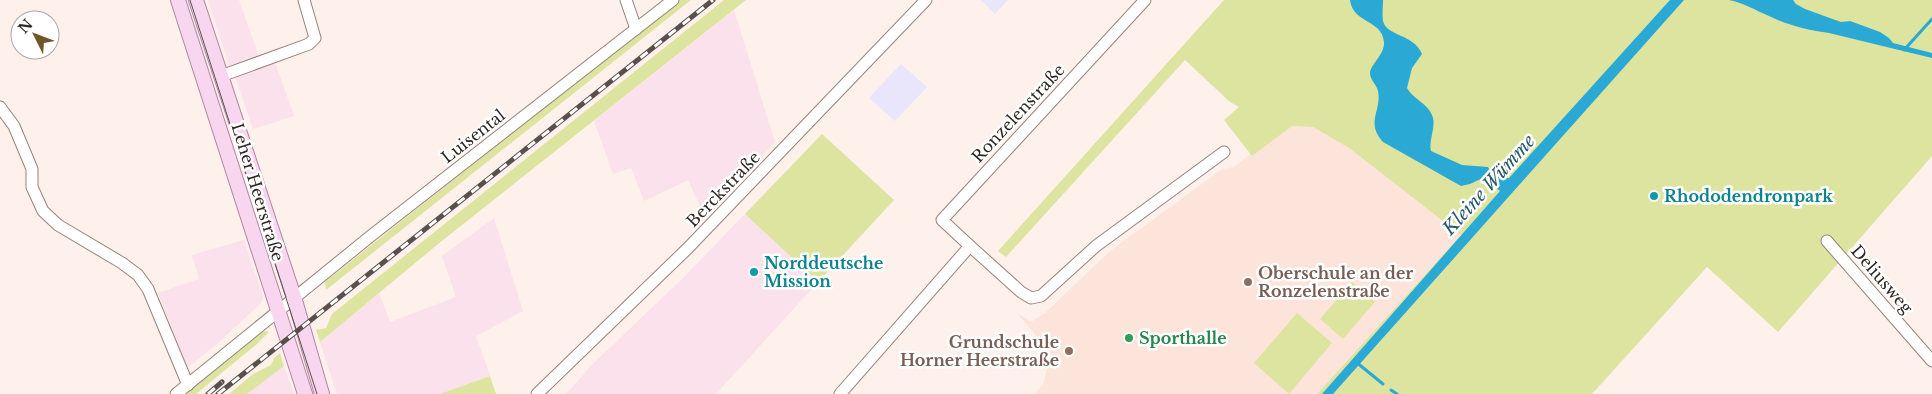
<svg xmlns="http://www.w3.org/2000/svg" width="1932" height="394" font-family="'Libre Baskerville',serif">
<rect width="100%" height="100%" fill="#fef0ea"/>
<g fill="#fae1eb">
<polygon points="208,0 239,0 259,57 276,65 294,116 253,129 235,76 229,65"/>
<polygon points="734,10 775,142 705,217 688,180 644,201 631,168 613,174 594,121"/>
<polygon points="745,214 818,282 716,394 566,394 593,364 683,278"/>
<polygon points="494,218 523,311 476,336 490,376 440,394 337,394 320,342 379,293 390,322 456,297 442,256"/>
<polygon points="244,240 263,297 262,302 218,343 187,368 158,293 199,279 192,255"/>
<polygon points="284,366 294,394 247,394"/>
</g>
<g fill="#e9e6fc">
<polygon points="981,0 1008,0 995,14"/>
<polygon points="901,64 927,87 895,121 869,98"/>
</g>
<polygon fill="#fde4db" points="1286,126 1313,127 1349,148 1461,235 1317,394 1035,394 1043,385 1049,360 1043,344 1017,313 1031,322 1045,313 1110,251 1214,175 1223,169 1234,167"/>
<g fill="#dde49f">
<polygon points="679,0 691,0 326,290 325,282"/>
<polygon points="724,0 746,0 438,244 320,342 316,330 326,328 332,314"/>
<polygon points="1224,0 1932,0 1932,156 1778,332 1707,267 1592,394 1317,394 1461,235 1349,148 1313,127 1292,126 1252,156 1224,120 1239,107 1230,102 1185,60 1006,257 998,251"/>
<polygon points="822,134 894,200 818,282 745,214"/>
<polygon points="1352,282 1375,302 1343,339 1320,319"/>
<polygon points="1297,313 1332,343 1289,394 1254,363"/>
<polygon points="266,331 269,332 257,344 196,394 184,394 257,333"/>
<polygon points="280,353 284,366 247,394 229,394 253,374 271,365 274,358"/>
<polygon points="490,376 496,394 440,394"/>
</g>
<g fill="#29a9d4">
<path d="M1350,0H1383C1383,6 1382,15 1383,21C1386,36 1414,34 1422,54L1412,68L1407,88C1413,99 1427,103 1432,115C1437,127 1428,139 1431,151L1462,165L1488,167C1491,174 1501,178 1509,178L1670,0H1684L1333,394H1322L1500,191L1483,178L1470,184L1461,186L1383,142C1365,122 1382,111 1378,91C1377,85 1370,80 1370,73C1370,65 1385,54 1384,42C1382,19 1353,24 1350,0Z"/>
<path d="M1729,0H1793L1796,4L1805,9L1841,22L1850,21L1880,32L1889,38L1893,43L1932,53V58L1829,33C1809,31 1787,25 1769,16C1755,10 1744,3 1729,0Z"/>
</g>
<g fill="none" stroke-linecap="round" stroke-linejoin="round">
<g stroke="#29a9d4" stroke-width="3">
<polyline points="1904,50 1932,19"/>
<polyline points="1356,362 1383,384"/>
<polyline points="1391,390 1397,394"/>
</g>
<defs>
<g id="minor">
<polyline points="626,0 636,29"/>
<polyline points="221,76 309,44 315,38 304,0"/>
<polyline points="0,107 14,126 32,169 32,187 43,211 58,225 122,263 138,275 148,289 188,385"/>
<polyline points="1827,241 1932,361"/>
<polyline points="970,246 1021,292 1031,298 1041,296 1096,246 1224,152"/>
<polyline points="176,394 372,235 673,0"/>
<polyline points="537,394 688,248 926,0"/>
<polyline points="840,394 970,246 942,220 1145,0"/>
</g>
<g id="major">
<polyline points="178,0 305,394"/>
<polyline points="196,0 294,297 322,394"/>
</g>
</defs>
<use href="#minor" stroke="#98837b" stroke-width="13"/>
<use href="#major" stroke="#b087a2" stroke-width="16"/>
<use href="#minor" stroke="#fff" stroke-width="11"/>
<use href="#major" stroke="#f9d6f0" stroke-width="14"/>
<polyline stroke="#594f4c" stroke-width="1" points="190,0 317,394"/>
<defs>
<g id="rail">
<polyline points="208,394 222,382"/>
<polyline points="218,394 713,0"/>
</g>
</defs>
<use href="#rail" stroke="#594f4c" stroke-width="5"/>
<use href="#rail" stroke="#fff" stroke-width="3" stroke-dasharray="9" stroke-linecap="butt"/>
</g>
<g fill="#0f9aa8" stroke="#fff" stroke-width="2">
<circle cx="1654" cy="196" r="5"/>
<circle cx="754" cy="272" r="5"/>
</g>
<g fill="#8d6e63" stroke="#fff" stroke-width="2">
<circle cx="1248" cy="282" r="5"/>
<circle cx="1069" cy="351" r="5"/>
</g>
<circle fill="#2e9e5b" stroke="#fff" stroke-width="2" cx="1129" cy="338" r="5"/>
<g text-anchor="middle" stroke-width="5" stroke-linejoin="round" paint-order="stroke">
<g font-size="16" fill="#2f2623" stroke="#fff">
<text transform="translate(1018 113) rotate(-47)" y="6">Ronzelenstraße</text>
<text transform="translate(473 136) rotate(-38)" y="6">Luisental</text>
<text transform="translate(723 189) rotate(-46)" y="6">Berckstraße</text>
<text transform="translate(258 192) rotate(73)" y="6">Leher Heerstraße</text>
<text transform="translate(1882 279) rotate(49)" y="6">Deliusweg</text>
</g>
<g font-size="16" font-weight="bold" fill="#0d838f" stroke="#fff" text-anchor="start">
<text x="1664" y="202">Rhododendronpark</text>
<text x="764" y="269">Norddeutsche<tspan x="764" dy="18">Mission</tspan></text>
</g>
<g font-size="16" font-weight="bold" fill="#785e54" stroke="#fff" text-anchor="start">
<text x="1258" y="279">Oberschule an der<tspan x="1258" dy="18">Ronzelenstraße</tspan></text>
<text x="1059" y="348" text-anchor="end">Grundschule<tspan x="1059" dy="18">Horner Heerstraße</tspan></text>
</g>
<g font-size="16" font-weight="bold" fill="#27864d" stroke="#fff" text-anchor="start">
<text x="1139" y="344">Sporthalle</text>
</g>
<g font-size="18" font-style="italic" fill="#29596c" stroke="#fff">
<text transform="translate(1489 185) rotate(-48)" y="6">Kleine Wümme</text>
</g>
</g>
<g transform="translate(35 35) rotate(312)"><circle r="24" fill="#ffffff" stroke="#aca8a7"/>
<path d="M0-4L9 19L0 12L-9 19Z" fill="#725629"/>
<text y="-8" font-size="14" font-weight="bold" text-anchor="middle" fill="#2f2623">N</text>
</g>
</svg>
